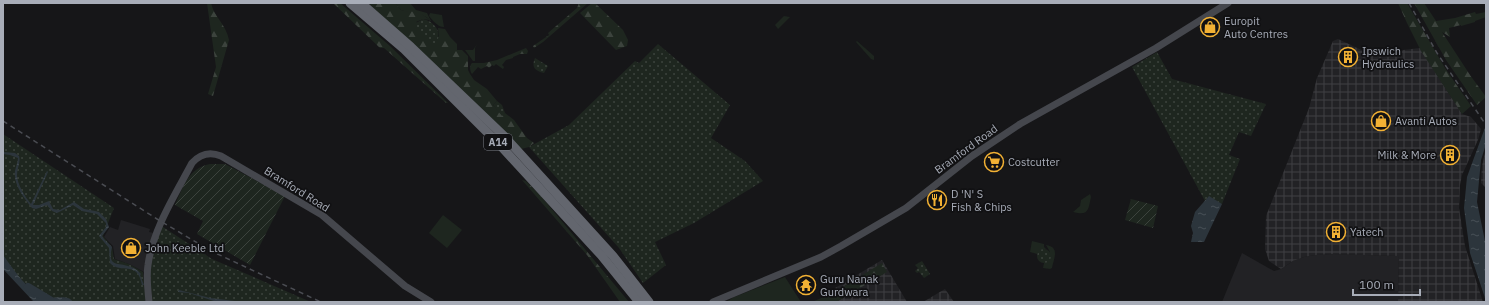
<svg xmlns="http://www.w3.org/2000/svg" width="1489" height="305" font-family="'IBM Plex Sans',sans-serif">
<defs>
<pattern id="industrial-grid" width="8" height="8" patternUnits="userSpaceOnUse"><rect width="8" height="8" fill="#222225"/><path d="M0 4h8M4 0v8" fill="none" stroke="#3f3f43"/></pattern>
<pattern id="forest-firs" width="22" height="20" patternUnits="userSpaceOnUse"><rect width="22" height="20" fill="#1e261f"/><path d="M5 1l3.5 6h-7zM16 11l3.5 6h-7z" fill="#3c433d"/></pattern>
<pattern id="park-dots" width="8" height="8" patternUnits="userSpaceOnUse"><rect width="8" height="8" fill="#1e261f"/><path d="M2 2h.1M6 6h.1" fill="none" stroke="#3c433d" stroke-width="1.8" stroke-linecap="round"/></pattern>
<pattern id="garden-furrows" width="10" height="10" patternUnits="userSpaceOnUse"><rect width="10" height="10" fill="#1e261f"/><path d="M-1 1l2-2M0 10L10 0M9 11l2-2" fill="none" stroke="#3c433d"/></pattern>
<pattern id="water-ripples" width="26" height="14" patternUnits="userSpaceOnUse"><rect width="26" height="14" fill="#2c353c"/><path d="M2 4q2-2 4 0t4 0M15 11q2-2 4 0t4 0" fill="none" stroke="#485056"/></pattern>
</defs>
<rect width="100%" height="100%" fill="#161618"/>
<g fill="#222225">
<polygon points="121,220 150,229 149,232 154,233 144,272 129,264 115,259 113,246 104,237 110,227 118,230"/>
<polygon points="1242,253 1274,271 1281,269 1293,261 1304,257 1315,255 1333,254 1399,256 1398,302 1222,302"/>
</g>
<g fill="url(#industrial-grid)">
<polygon points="1338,39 1370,54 1420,48 1462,114 1471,117 1481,129 1478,140 1462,175 1460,185 1459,208 1465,246 1483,302 1398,302 1399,256 1333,254 1315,255 1304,257 1293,261 1281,269 1269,261 1265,249 1266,216 1309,108 1317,78 1333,41"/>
<polygon points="1486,148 1486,188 1481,183 1482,166"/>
<polygon points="882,260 907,302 836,302 841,299 835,288"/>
<polygon points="945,289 954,302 923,302"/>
</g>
<g fill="#1e261f">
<path d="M395,3H410L416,10L427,13L431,21H429L430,20C421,11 411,14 401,10Z"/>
<path d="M430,13L442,15L444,27C439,28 432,20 429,16Z"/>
<polygon points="784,16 790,17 778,29 775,25"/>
<polygon points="857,41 874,56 874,60 871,59 856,42"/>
<polygon points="477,44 475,48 475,61 473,61 465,50 473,50"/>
<path d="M1090,194L1091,197C1088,210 1089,216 1073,212L1080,206L1081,200Z"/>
<polygon points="443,215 462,230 447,248 429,233"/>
<polygon points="1032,241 1044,244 1044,247 1046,249 1043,249 1037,254 1030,252"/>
<path d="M1046,245C1060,247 1054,258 1052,268L1050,269L1043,268L1044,263L1047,262L1050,252Z"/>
<polygon points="785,277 801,302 726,302 734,297"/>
</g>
<g fill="url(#forest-firs)">
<path d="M207,3H211C214,17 226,24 229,40L213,96L208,94L216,67Z"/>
<polygon points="333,3 340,3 390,46 448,103 446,103 384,48 380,48"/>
<polygon points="368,3 395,3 401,10 405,11 419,12 430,20 423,19 416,22 439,37 438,28 445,29 450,37 457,44 457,50 462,50 468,56 468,70 470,74 474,80 487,89 497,101 493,105 502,115 505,113 514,120 527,138 534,143 529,147 521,149"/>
<polygon points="579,3 588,3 543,42 534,48 533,46 549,35 548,33 577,8"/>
<polygon points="592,3 595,3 623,30 628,40 627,46 616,50 580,13"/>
<polygon points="1398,3 1407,3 1445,68 1471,106 1462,114 1421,51 1407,23"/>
<polygon points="1414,3 1424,3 1436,21 1455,18 1475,12 1476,14 1486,12 1486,17 1475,21 1475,22 1461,26 1461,25 1449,28 1450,37 1442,32 1470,75 1486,97 1477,105 1446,60"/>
<path d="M526,48L528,51L527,54H520L513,57V58L506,60L502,65L504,67L503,69L496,64L494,66L492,65L489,68L487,66L481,69L478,67L472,74C470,71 469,66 472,63H484L497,60Z"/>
<polygon points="522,180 526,181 540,195 629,302 620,302 587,255"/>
<polygon points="882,263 887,272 836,302 812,302 833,293"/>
</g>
<g fill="url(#park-dots)">
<path d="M423,19C436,22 443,34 435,45L414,24Z"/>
<polygon points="658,44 730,105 711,138 745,161 763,181 694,223 655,242 666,265 643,283 619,248 529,147 569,125 635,61 639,63"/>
<polygon points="1157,52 1172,79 1266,104 1251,136 1239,132 1229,155 1240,159 1222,204 1209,197 1205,201 1132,67"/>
<path d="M535,58L548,66L544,73C535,71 531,67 535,58Z"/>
<polygon points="497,101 502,105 505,113 502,116 493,105"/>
<polygon points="3,134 114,208 103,236 112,247 114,259 129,264 143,272 146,302 57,302 18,279 3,259"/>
<polygon points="160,225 212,259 311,302 152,302 149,262"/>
<circle cx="1044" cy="256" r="7"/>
<polygon points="922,261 930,274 924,278 919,272 917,273 915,271 918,268 915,265"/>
</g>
<g fill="url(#garden-furrows)">
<path d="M210,164H225L285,196L250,265L197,234L203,221L175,205C183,188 188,168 210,164Z"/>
<polygon points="1131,199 1158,206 1153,228 1125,220"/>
</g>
<g fill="url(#water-ripples)">
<polygon points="1486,125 1486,144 1481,160 1477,202 1486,246 1486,301 1470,253 1464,208 1467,177"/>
<path d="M3,152L15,153L19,156C21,162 17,168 17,175C17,184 25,197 31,204L47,171L48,172L33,205H39L49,201L53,209L60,210L74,202L84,209L95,211L99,212L106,219L109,227L102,236L104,239L112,247C107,268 117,262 131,267C135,268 138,271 141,274L140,275L144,285H142C137,259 121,275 110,263L109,248L99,236L106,227V223L97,214L82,211L73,205L57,213L52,211L47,205L36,209L32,208C24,198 13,184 15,171C16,166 18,162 18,158L10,155L3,154Z"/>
<polygon points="1209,196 1222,204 1204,242 1191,242 1193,233 1191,226 1195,212"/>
<path d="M3,255C14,270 26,289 44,297C53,300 68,293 73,302L33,301L3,269Z"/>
<polygon points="179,290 210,298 243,302 214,301 189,293 178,292"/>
</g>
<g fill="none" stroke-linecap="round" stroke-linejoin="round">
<polyline stroke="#2c353c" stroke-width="8" points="28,287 53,302"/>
<g stroke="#45474d" stroke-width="7">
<path d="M149,302C148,290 146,277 148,265C153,229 175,195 192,163C200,154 209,151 221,156L322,215L405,286L431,302"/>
<polyline points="713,302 821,257 841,246 906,208 972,156 1020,124 1156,48 1228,3"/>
</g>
<g stroke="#63666e" stroke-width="9">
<polyline points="350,3 404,49 498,143 601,255 639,302"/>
<polyline points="361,3 411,47 504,136 613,256 649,302"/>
</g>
<g stroke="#4a4c52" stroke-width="1.5" stroke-dasharray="5 4" stroke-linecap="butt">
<polyline points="1409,3 1437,53 1486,125"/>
<polyline points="3,121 157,219 211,251 321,302"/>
</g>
</g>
<defs>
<symbol id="shop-ring" viewBox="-11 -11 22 22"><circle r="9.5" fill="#111113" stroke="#f2b134" stroke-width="1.5"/><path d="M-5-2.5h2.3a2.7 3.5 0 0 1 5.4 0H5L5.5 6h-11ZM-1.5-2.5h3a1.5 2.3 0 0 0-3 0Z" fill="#f2b134"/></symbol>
<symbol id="building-ring" viewBox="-11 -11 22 22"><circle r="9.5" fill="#111113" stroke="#f2b134" stroke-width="1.5"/><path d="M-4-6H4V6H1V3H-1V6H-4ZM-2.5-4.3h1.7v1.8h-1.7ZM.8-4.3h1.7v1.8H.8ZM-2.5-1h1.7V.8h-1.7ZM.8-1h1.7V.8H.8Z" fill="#f2b134"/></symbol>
<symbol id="supermarket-ring" viewBox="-11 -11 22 22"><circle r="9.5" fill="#111113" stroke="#f2b134" stroke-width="1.5"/><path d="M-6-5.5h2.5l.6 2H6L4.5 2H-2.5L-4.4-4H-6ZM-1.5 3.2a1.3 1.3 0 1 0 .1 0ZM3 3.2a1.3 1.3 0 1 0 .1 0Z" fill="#f2b134"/></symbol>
<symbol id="restaurant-ring" viewBox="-11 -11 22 22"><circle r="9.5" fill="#111113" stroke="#f2b134" stroke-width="1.5"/><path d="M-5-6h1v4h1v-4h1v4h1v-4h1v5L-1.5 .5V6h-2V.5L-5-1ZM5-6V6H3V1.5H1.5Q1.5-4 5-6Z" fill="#f2b134"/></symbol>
<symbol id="temple-ring" viewBox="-11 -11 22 22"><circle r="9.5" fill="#111113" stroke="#f2b134" stroke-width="1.5"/><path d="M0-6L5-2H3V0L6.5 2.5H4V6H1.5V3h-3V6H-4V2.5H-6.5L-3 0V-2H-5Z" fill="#f2b134"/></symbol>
</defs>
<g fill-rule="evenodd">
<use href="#shop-ring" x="1199" y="16" width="22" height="22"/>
<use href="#building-ring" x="1337" y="46" width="22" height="22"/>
<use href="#shop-ring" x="1370" y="110" width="22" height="22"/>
<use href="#building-ring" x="1439" y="144" width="22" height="22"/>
<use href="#supermarket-ring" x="983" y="151" width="22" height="22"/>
<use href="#restaurant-ring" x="926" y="189" width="22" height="22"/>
<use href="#building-ring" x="1325" y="221" width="22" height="22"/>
<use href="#shop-ring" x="120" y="237" width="22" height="22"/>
<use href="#temple-ring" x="795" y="274" width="22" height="22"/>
</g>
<g text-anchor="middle" stroke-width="3.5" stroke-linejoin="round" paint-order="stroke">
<rect fill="#111113" stroke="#7b7e86" stroke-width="1" x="484" y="134" width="28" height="16" rx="3"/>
<g font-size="10" font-weight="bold" fill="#a8adb8">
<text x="498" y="146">A14</text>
</g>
<g font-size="11" fill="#a8adb8" stroke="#111113" text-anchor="start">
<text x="1224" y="25">Europit<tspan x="1224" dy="13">Auto Centres</tspan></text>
<text x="1362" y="55">Ipswich<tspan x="1362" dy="13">Hydraulics</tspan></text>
<text x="1395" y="125">Avanti Autos</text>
<text x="1436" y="159" text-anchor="end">Milk &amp; More</text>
<text x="1008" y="166">Costcutter</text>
<text x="951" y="198">D 'N' S<tspan x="951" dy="13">Fish &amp; Chips</tspan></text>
<text x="1350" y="236">Yatech</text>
<text x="145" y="252">John Keeble Ltd</text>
<text x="820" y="283">Guru Nanak<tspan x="820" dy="13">Gurdwara</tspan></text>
</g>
<g font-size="11" fill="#a8adb8" stroke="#111113">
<text transform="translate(966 149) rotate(-36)" y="4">Bramford Road</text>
<text transform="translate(297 189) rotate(32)" y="4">Bramford Road</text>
</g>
</g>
<rect width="1489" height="305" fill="none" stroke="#a8adb8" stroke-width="8"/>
<path d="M1353 289v6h67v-6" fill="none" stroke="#a8adb8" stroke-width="2"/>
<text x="1359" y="289" font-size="12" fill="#a8adb8" stroke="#111113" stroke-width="3" paint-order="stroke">100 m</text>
</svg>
